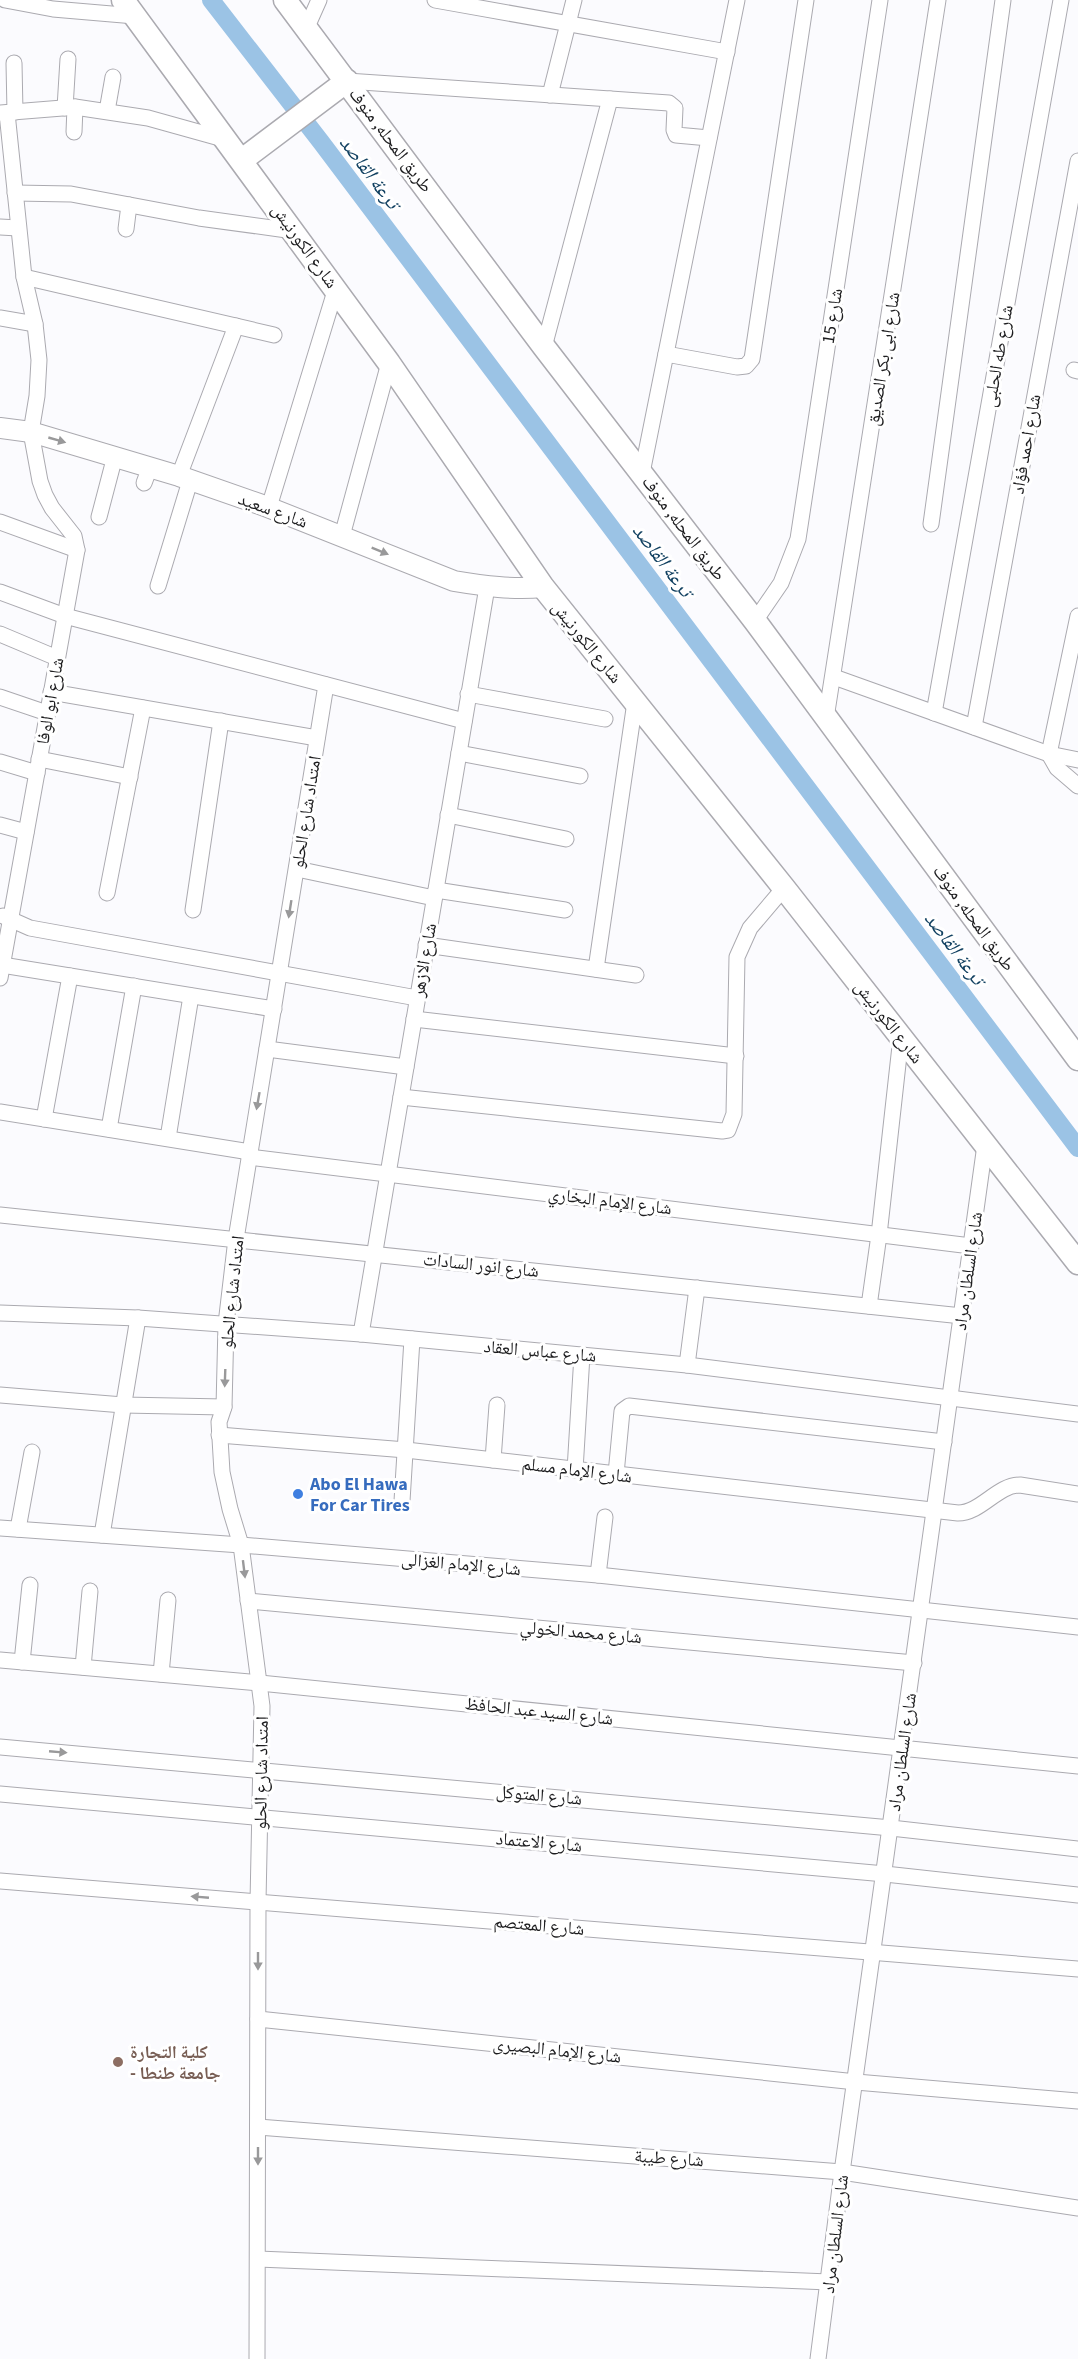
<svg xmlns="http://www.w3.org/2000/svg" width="1078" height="2359" font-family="'Source Sans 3','Noto Naskh Arabic',sans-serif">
<rect width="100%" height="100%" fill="#fbfbfe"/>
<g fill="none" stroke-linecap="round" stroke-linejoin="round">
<polyline stroke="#9bc3e5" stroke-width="18" points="211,0 321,142 1078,1148"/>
<defs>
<g id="minor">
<polyline points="5,0 53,9 135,16"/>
<polyline points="435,0 727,52"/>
<polyline points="307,27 319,0"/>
<polyline points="14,63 15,112"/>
<polyline points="347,81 669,103 675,108 674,130 676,135 709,138"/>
<polyline points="550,95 574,0"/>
<polyline points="65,108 68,59"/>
<polyline points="107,111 113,77"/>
<polyline points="0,113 75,107 148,118 227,140"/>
<polyline points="74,132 75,107"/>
<polyline points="15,193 71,194 199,218 294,231"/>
<polyline points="0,227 18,228"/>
<polyline points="126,229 129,205"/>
<polyline points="24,277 274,335"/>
<polyline points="0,318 35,324"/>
<polyline points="544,347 610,99"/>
<polyline points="666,354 737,367 746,366 752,359 806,0"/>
<polyline points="1074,370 1078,371"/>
<polyline points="642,473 737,0"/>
<polyline points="179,476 236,326"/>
<polyline points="144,483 150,467"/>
<polyline points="269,507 336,288"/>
<polyline points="99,517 115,456"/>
<polyline points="0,522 77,550"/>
<polyline points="931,524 1003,0"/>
<polyline points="342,536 389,363"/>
<polyline points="158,586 190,481"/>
<polyline points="0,592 65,616 464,721"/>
<polyline points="755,621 781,583 798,539 880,0"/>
<polyline points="0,634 57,658"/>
<polyline points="834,677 1049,754 1078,760"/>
<polyline points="51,692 317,738"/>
<polyline points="468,694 605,719"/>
<polyline points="0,697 47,713"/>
<polyline points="934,713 1061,0"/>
<polyline points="826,718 938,0"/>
<polyline points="974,727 1078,161"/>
<polyline points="459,753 580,776"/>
<polyline points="1049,754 1078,616"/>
<polyline points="1049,754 1057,768 1078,786"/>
<polyline points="39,759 130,777"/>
<polyline points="0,762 37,773"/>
<polyline points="448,815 566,839"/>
<polyline points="0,825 26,832"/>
<polyline points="297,869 434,898"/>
<polyline points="436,890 565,910"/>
<polyline points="107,893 143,708"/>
<polyline points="193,910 221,721"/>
<polyline points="3,916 30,928 417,998"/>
<polyline points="426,945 636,975"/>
<polyline points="2,965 274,1009"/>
<polyline points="596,969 635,702"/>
<polyline points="0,978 77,550 74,536 52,508 45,495 40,481 31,432 37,396 39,360 35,324 24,277 7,113"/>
<polyline points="414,1019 736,1056"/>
<polyline points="267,1049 406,1067"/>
<polyline points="401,1097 722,1131 728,1130 734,1114 737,957 750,928 784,888"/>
<polyline points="0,1112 250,1152"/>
<polyline points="44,1119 70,976"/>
<polyline points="109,1129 134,986"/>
<polyline points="168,1138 191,996"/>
<polyline points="249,1157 971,1246"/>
<polyline points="0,1215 962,1316"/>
<polyline points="869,1306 879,1235 901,1037"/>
<polyline points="0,1313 138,1318 361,1334 687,1365 1078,1414"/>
<polyline points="361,1334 487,587"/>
<polyline points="687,1365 697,1288"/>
<polyline points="0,1395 123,1405 224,1407"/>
<path d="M219,1435L406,1450L958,1513C981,1513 997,1485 1020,1485L1078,1494"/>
<polyline points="493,1460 497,1405"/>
<polyline points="575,1470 582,1355"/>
<polyline points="616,1474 622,1411 629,1406 944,1442"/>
<polyline points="402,1501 412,1339"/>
<polyline points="0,1528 241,1545 598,1575 1078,1627"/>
<polyline points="18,1529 32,1452"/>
<polyline points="102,1535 138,1318"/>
<polyline points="598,1575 605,1517"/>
<polyline points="248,1601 914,1663"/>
<polyline points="0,1660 260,1683 1078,1766"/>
<polyline points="22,1662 30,1585"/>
<polyline points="83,1667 90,1591"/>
<polyline points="161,1674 168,1600"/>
<polyline points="0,1747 891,1828 1078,1849"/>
<polyline points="0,1794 885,1874 1078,1895"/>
<polyline points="0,1881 1078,1969"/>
<polyline points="258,2019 856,2082 1078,2101"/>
<polyline points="258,2127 842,2172 1078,2208"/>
<polyline points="258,2259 829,2282"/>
<polyline points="257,2359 258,1902 262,1706 241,1545 230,1509 222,1472 219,1422 224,1407 226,1324 236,1239 326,685"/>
<polyline points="818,2359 842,2172 985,1145"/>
</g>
<path id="tertiary" d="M0,428L31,432L179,476L265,506L454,581C484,586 513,590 543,587"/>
<g id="secondary">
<polyline points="123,0 389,363 543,587 784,888 1078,1263"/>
<polyline points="285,0 544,347 755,621 1078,1059"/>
<polyline points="242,160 347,81"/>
</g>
</defs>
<use href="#minor" stroke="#abaab0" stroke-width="17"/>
<use href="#tertiary" stroke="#abaab0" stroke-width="22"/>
<use href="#secondary" stroke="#abaab0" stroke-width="25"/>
<use href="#minor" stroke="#fff" stroke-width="15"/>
<use href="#tertiary" stroke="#fff" stroke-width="20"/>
<use href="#secondary" stroke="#fff" stroke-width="22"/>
</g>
<defs><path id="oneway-solid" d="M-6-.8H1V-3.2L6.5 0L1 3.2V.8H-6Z" transform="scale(1.5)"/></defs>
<g fill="#99999a">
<use href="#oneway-solid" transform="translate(57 440) rotate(16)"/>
<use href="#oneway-solid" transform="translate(380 551) rotate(22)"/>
<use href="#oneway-solid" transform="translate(290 909) rotate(99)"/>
<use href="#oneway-solid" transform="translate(258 1101) rotate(100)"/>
<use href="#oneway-solid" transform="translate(225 1378) rotate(92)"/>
<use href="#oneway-solid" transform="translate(244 1569) rotate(83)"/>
<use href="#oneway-solid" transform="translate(58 1752) rotate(5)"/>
<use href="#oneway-solid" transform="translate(200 1897) rotate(-175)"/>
<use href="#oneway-solid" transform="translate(258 1961) rotate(90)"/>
<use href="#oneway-solid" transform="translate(258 2156) rotate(90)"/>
</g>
<circle fill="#3f7fe0" stroke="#fff" stroke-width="2" cx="298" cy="1494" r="6"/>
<circle fill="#8d6e63" stroke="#fff" stroke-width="2" cx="118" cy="2062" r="6"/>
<g text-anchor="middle" stroke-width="6" stroke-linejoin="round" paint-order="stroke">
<g font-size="18" fill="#1d1d1f" stroke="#fff">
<text transform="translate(391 140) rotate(53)" y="6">طريق المحله, منوف</text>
<text transform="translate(305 246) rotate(54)" y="6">شارع الكورنيش</text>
<text transform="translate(832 316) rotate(-81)" y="6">شارع 15</text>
<text transform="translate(998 356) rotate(-80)" y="6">شارع طه الحلبى</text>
<text transform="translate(883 359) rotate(-81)" y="6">شارع ابى بكر الصديق</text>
<text transform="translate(1026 444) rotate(-80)" y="6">شارع احمد فؤاد</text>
<text transform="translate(273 510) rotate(20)" y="6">شارع سعيد</text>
<text transform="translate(684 528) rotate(53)" y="6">طريق المحله, منوف</text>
<text transform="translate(587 642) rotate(51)" y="6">شارع الكورنيش</text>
<text transform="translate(50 701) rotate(-80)" y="6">شارع ابو الوفا</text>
<text transform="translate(306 812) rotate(-81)" y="6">امتداد شارع الحلو</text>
<text transform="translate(974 918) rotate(54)" y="6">طريق المحله, منوف</text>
<text transform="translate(424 960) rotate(-80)" y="6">شارع الازهر</text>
<text transform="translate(889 1022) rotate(52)" y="6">شارع الكورنيش</text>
<text transform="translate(610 1201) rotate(7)" y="6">شارع الإمام البخاري</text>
<text transform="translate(481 1265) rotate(6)" y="6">شارع انور السادات</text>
<text transform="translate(968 1271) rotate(-82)" y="6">شارع السلطان مراد</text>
<text transform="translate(232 1292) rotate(-84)" y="6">امتداد شارع الحلو</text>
<text transform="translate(540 1351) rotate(5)" y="6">شارع عباس العقاد</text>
<text transform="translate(577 1470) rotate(7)" y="6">شارع الإمام مسلم</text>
<text transform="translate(461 1564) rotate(5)" y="6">شارع الإمام الغزالى</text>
<text transform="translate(581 1632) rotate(5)" y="6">شارع محمد الخولي</text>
<text transform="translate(539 1711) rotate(6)" y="6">شارع السيد عبد الحافظ</text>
<text transform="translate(902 1752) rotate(-82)" y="6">شارع السلطان مراد</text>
<text transform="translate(261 1773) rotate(-89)" y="6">امتداد شارع الحلو</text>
<text transform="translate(539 1795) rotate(5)" y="6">شارع المتوكل</text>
<text transform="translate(539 1842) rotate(5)" y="6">شارع الاعتماد</text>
<text transform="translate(539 1925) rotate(5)" y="6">شارع المعتصم</text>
<text transform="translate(557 2050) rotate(6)" y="6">شارع الإمام البصيرى</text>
<text transform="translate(669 2158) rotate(4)" y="6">شارع طيبة</text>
<text transform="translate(835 2234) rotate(-83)" y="6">شارع السلطان مراد</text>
</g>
<g font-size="18" font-weight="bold" fill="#366cbe" stroke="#fff" text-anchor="start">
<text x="310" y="1490">Abo El Hawa<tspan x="310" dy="21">For Car Tires</tspan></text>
</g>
<g font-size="18" font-weight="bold" fill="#785e54" stroke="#fff" text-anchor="start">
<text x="130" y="2058">كلية التجارة<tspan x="130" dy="21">- جامعة طنطا</tspan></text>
</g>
<g font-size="20" font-style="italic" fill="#124161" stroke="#fff">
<text transform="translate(370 172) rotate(53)" y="7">ترعة القاصد</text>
<text transform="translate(663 560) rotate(53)" y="7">ترعة القاصد</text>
<text transform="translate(955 948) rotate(53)" y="7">ترعة القاصد</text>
</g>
</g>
</svg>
